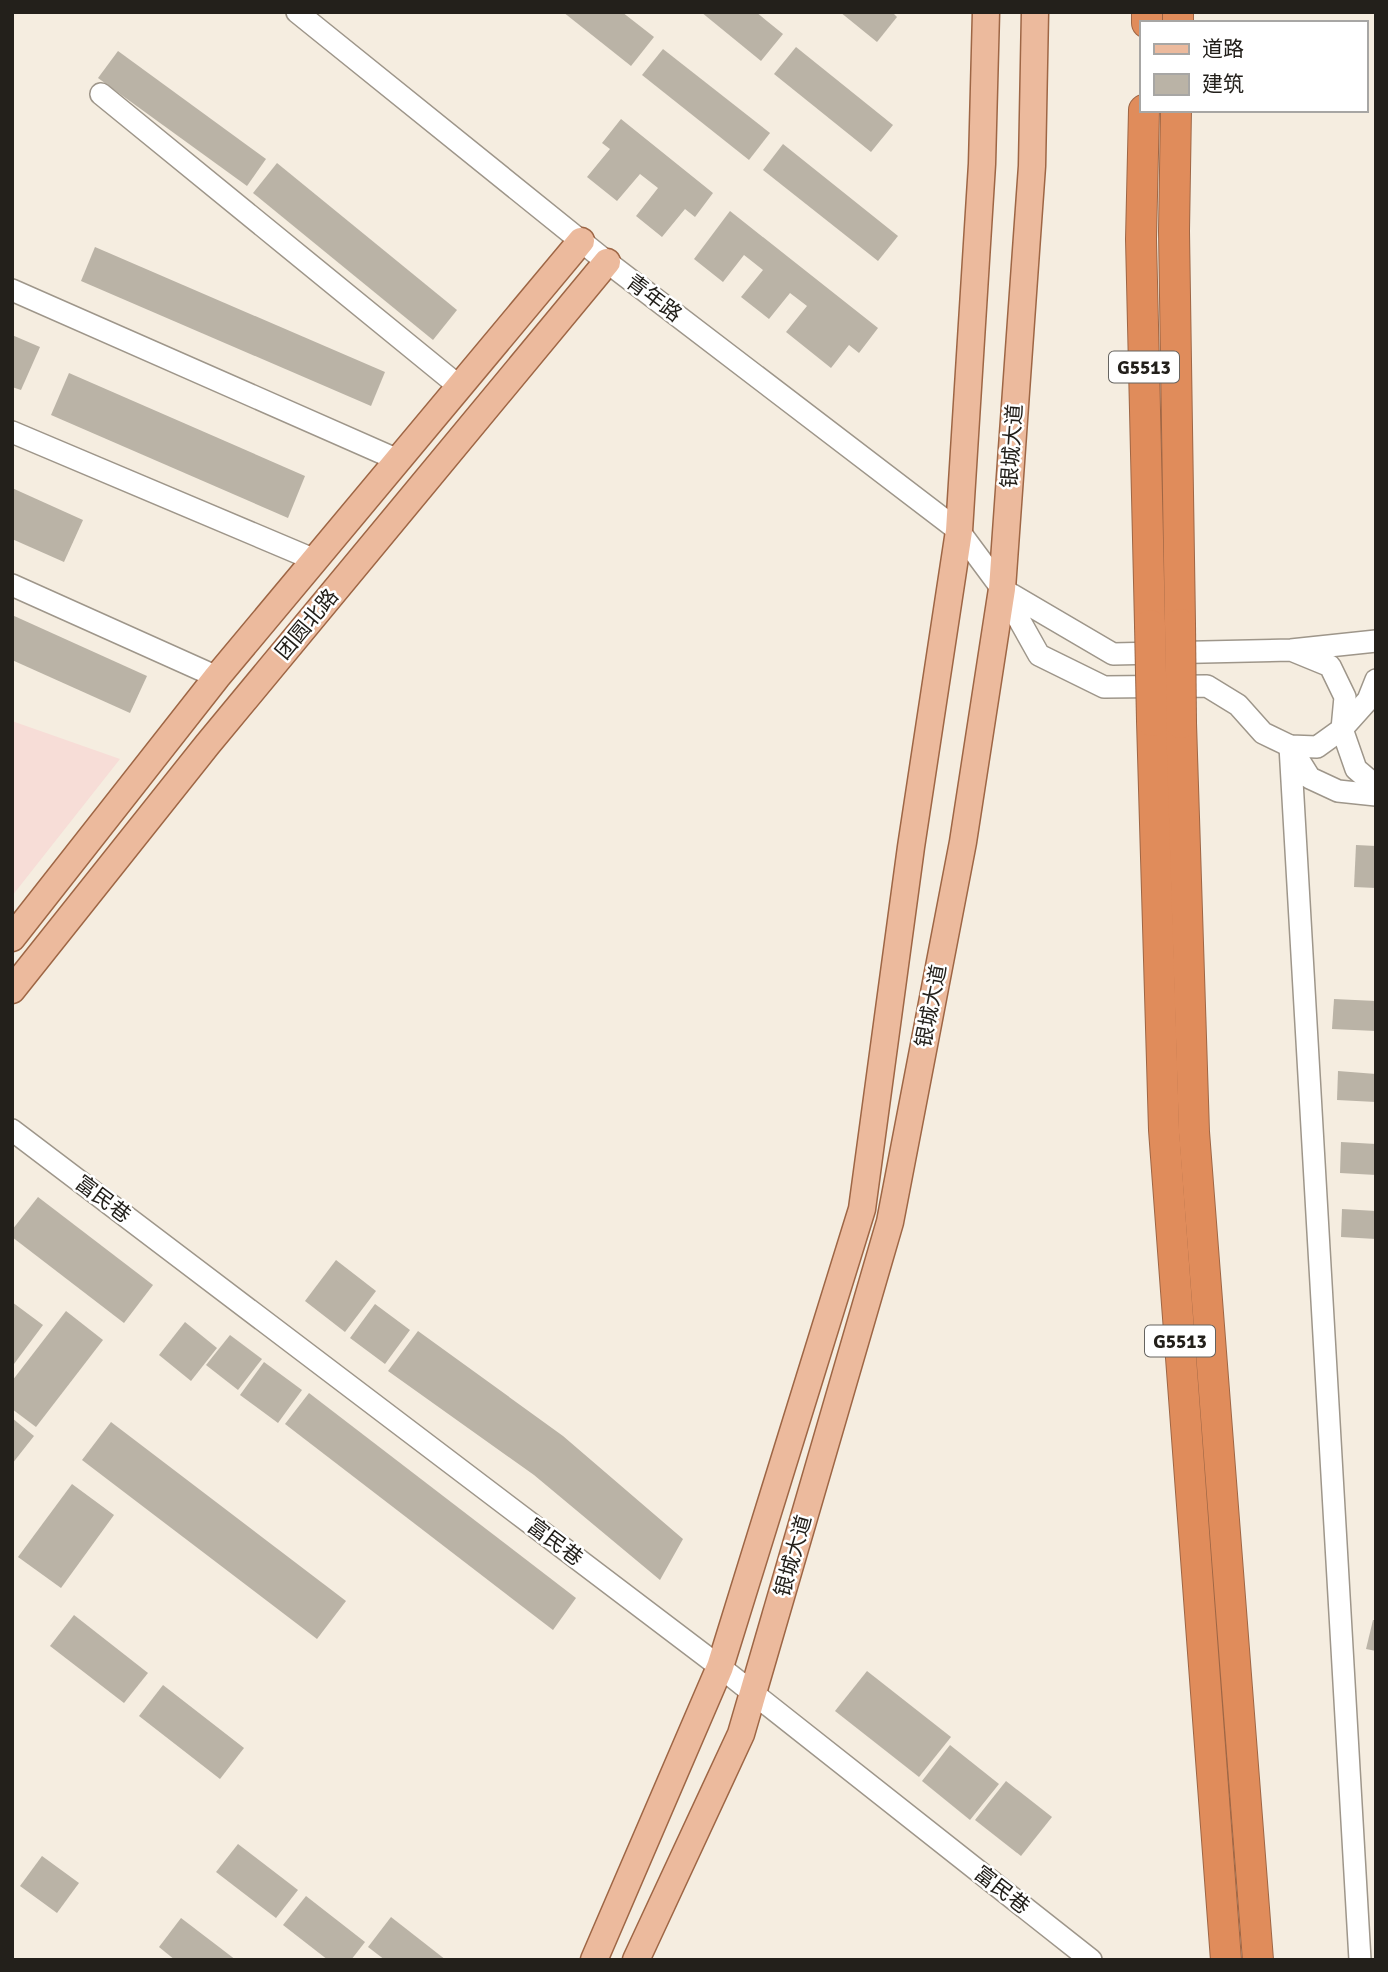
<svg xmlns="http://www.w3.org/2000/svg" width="1388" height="1972" font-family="Signika,'Noto Sans SC',sans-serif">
<rect width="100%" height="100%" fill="#f5ede0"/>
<polygon fill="#f7ddd7" points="12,721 120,759 12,896"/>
<g fill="#bab3a6">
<polygon points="563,12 622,12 654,37 631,66"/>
<polygon points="701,12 756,12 783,34 761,61"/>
<polygon points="840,12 892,12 897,17 877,42"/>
<polygon points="796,47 893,125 871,152 774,74"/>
<polygon points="663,49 770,133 749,160 642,75"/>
<polygon points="118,51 266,159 247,186 98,78"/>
<polygon points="621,119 713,193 695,217 685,209 662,237 636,216 658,188 640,174 617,201 587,177 610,149 602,143"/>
<polygon points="783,144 898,236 878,261 763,170"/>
<polygon points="277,163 457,310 433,340 253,193"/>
<polygon points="730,211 878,328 859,353 849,345 831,368 786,332 807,306 790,293 769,319 741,297 763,270 744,255 723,282 694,259"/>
<polygon points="95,247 385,372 371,406 81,281"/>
<polygon points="12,335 40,347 21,390 12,387"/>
<polygon points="69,373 305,476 288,518 51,415"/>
<polygon points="12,488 83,520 64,562 12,539"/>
<polygon points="12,615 147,676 130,713 12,660"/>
<polygon points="1356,845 1376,846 1376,888 1354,887"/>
<polygon points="1334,999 1376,1001 1376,1031 1332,1029"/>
<polygon points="1338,1071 1376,1074 1376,1102 1337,1100"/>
<polygon points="1341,1142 1376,1144 1376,1175 1340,1173"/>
<polygon points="38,1197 153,1285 124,1323 12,1237 12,1230"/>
<polygon points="1342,1209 1376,1211 1376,1239 1341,1237"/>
<polygon points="336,1260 376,1291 345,1332 305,1301"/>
<polygon points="12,1302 43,1325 14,1364 12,1363"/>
<polygon points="375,1304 410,1330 385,1364 350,1338"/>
<polygon points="66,1311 103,1340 36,1427 12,1409 12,1381"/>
<polygon points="185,1322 217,1348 191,1381 159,1355"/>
<polygon points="418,1331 563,1436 683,1539 660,1580 534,1475 388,1371"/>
<polygon points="230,1335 262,1359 238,1390 206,1365"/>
<polygon points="264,1362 302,1390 278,1423 240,1395"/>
<polygon points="309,1393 576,1598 553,1630 285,1424"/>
<polygon points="12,1418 34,1436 12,1464"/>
<polygon points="111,1422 346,1601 317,1639 82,1460"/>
<polygon points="72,1484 114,1515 61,1588 18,1557"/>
<polygon points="74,1615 148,1673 124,1703 50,1646"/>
<polygon points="1373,1620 1376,1620 1376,1651 1366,1649"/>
<polygon points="867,1671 951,1737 919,1777 835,1711"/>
<polygon points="163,1685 244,1748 220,1779 139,1716"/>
<polygon points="950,1745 999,1784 970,1820 922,1781"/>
<polygon points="1006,1781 1052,1817 1021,1856 975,1820"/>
<polygon points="238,1844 298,1890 276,1918 216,1872"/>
<polygon points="42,1856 79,1883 57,1913 20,1886"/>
<polygon points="306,1896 365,1942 351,1960 328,1960 283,1925"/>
<polygon points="391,1917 446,1960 385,1960 368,1947"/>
<polygon points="181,1918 236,1960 175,1960 159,1947"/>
</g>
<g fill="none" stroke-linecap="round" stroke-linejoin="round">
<defs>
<g id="minor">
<polyline points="297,12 607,262 959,531 1002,589"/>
<polyline points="101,94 460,387"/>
<polyline points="12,290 398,460"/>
<polyline points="12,432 315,560"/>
<polyline points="12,585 217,677"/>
<polyline points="1291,650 1330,666 1345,697 1342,729 1317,747 1290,746 1263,733 1238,705 1207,686 1104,687 1039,655 1002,589 1113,654 1291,650 1376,641"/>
<polyline points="1376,680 1368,700 1342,729 1356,769 1376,786"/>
<polyline points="12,1130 720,1667 1091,1960"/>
<polyline points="1360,1960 1290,746 1310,778 1338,791 1376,795"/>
</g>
<g id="major">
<polyline points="12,938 217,677 581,241"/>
<polyline points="12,990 207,745 607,262"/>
<polyline points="594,1960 720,1667 862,1209 911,847 959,531 982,164 986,12"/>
<polyline points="636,1960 741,1734 890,1222 963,842 1002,589 1032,166 1035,12"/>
</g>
<g id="highway">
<polyline points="1147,23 1147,12"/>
<polyline points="1178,23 1178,12"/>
<polyline points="1144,110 1141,239 1150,625"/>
<polyline points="1176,110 1174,231 1180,624"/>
<polyline points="1152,721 1164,1130 1226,1960"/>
<polyline points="1181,723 1194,1132 1258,1960"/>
</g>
</defs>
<use href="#minor" stroke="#9e968a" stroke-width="24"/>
<use href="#major" stroke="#9e6645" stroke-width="29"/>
<use href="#highway" stroke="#9e6645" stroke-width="32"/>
<use href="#minor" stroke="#fff" stroke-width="21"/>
<use href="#major" stroke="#ecba9d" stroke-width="26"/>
<use href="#highway" stroke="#e08c5b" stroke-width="30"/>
<defs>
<g id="highway-bridge">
<polyline points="1180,624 1181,723"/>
<polyline points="1150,625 1152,721"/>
</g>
</defs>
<use href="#highway-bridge" stroke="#9e6645" stroke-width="32" stroke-linecap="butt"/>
<use href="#highway-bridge" stroke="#e08c5b" stroke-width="30"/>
</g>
<g text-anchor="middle" stroke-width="5" stroke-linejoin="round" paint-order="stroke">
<g fill="#fff" stroke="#65635f" stroke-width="2">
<rect x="1109" y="351.5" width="70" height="31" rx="5"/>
<rect x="1145" y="1325.5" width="70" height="31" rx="5"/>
</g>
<g font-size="19" font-weight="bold" fill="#23201b">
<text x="1144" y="374">G5513</text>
<text x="1180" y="1348">G5513</text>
</g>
<g font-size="21" fill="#23201b" stroke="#fff">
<text transform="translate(654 298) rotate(37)" y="7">青年路</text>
<text transform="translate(1012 446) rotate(-86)" y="7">银城大道</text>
<text transform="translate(307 624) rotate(-50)" y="7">团圆北路</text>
<text transform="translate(931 1006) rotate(-79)" y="7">银城大道</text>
<text transform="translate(103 1199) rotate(37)" y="7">富民巷</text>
<text transform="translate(555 1542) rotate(37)" y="7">富民巷</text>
<text transform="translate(793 1556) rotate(-74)" y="7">银城大道</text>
<text transform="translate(1002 1890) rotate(38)" y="7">富民巷</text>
</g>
</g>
<rect width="1388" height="1972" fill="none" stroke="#23201b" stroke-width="28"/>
<rect x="1140" y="21" width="228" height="91" fill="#ffffff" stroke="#a7a6a4" stroke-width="2"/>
<rect x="1154" y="44" width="35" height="10" fill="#ecba9d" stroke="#a7a6a4" stroke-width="2"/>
<text x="1202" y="56" font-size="21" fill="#23201b">道路</text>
<rect x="1154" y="74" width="35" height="21" fill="#bab3a6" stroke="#a7a6a4" stroke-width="2"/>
<text x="1202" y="91" font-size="21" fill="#23201b">建筑</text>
</svg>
